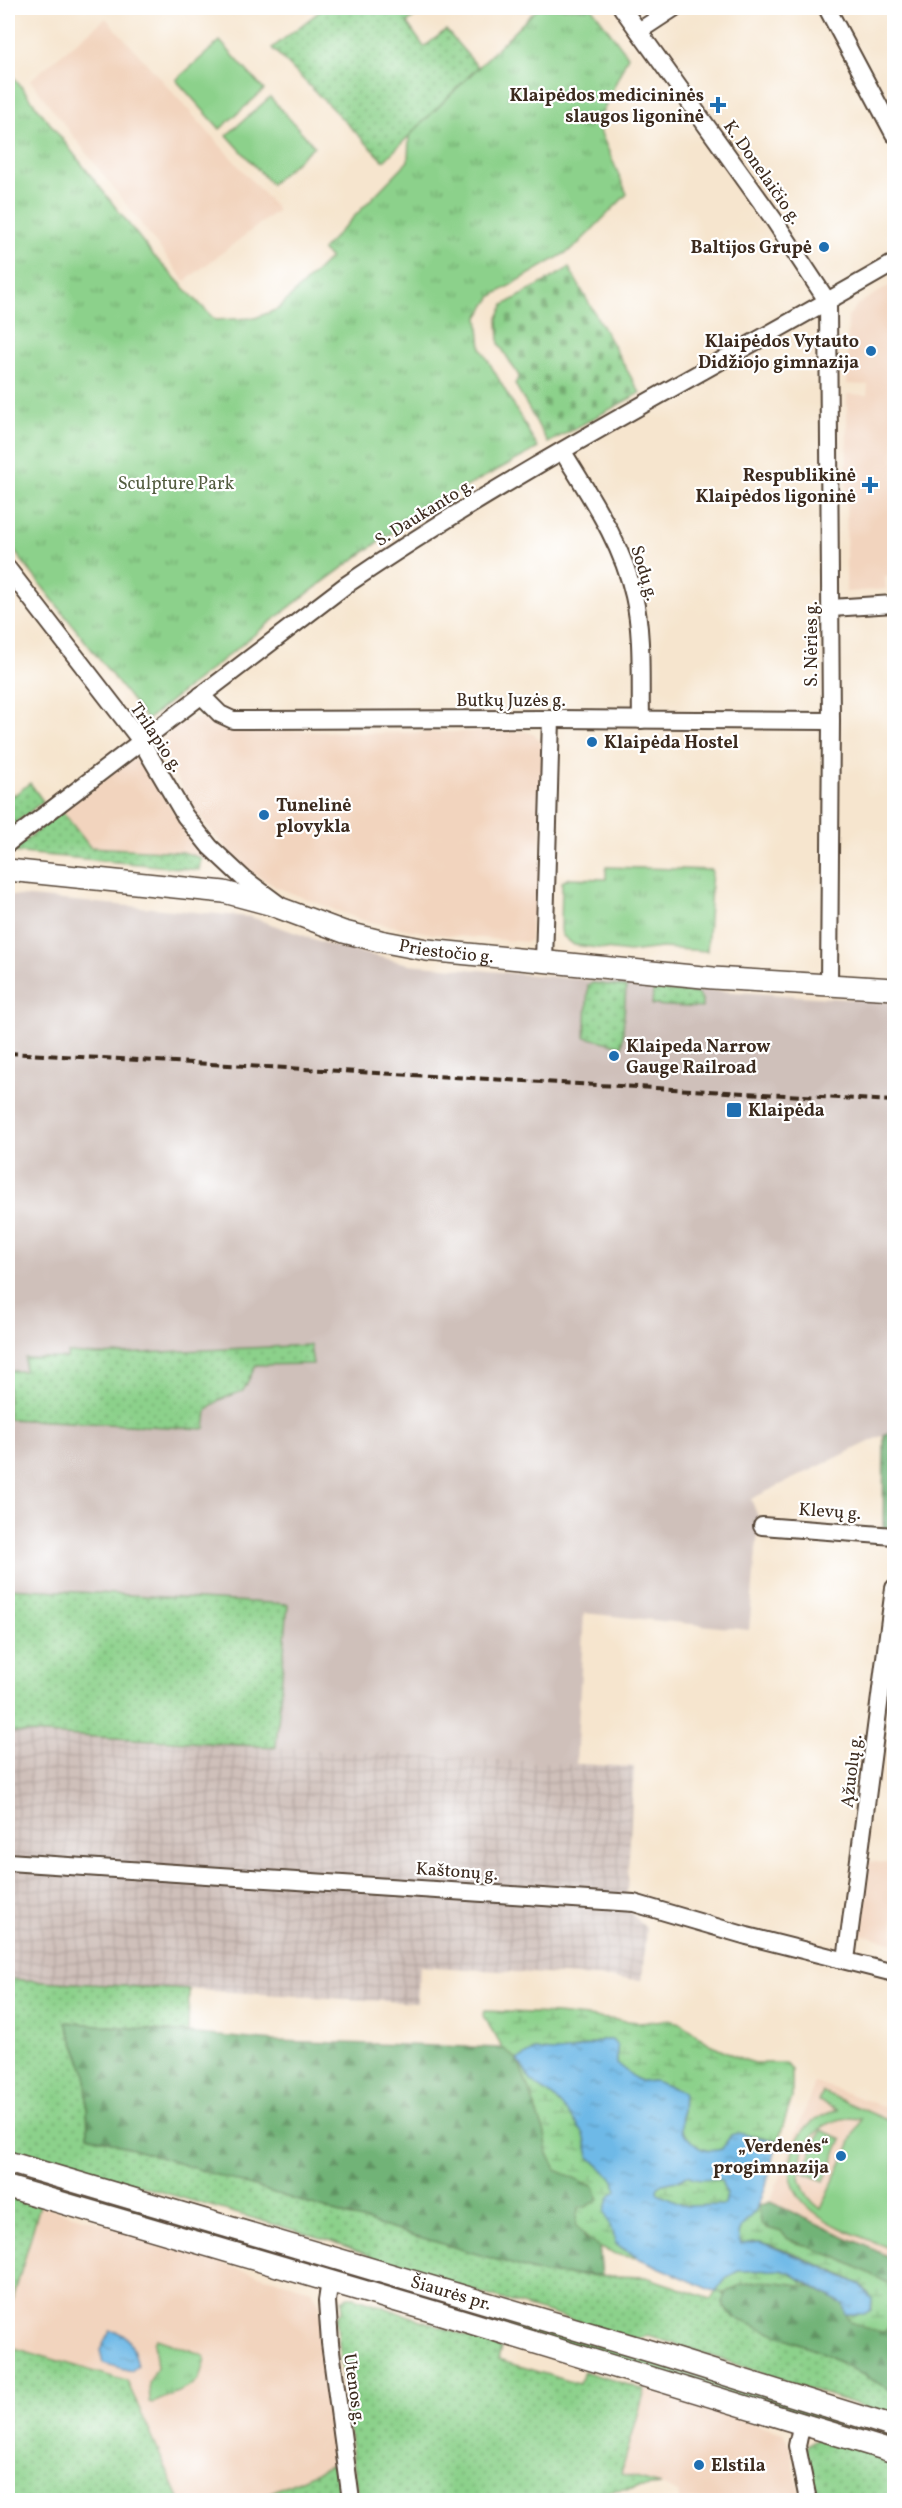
<svg xmlns="http://www.w3.org/2000/svg" width="902" height="2508" font-family="Vollkorn,serif">
<defs>
<pattern id="industrial-grid" width="8" height="8" patternUnits="userSpaceOnUse" patternTransform="scale(1.5)"><rect width="8" height="8" fill="#cfc0ba"/><path d="M0 4h8M4 0v8" fill="none" stroke="#b3a59f"/></pattern>
<pattern id="grass-dots" width="8" height="8" patternUnits="userSpaceOnUse" patternTransform="scale(1.5)"><rect width="8" height="8" fill="#8cd18b"/><path d="M2 2h.1M6 6h.1" fill="none" stroke="#74aa71" stroke-width="1.8" stroke-linecap="round"/></pattern>
<pattern id="forest-firs" width="22" height="20" patternUnits="userSpaceOnUse" patternTransform="scale(1.5)"><rect width="22" height="20" fill="#71b377"/><path d="M5 1l3.5 6h-7zM16 11l3.5 6h-7z" fill="#5e9261"/></pattern>
<pattern id="wetland-marsh" width="20" height="14" patternUnits="userSpaceOnUse" patternTransform="scale(1.5)"><rect width="20" height="14" fill="#8cd18b"/><path d="M1 5h8M5 5V1M11 12h8M15 12V8" fill="none" stroke="#74aa71"/></pattern>
<pattern id="cemetery-stones" width="16" height="16" patternUnits="userSpaceOnUse" patternTransform="scale(1.5)"><rect width="16" height="16" fill="#8cd18b"/><path d="M2 7V4a2 2 0 0 1 4 0v3zM10 15v-3a2 2 0 0 1 4 0v3z" fill="#74aa71"/></pattern>
<pattern id="park-tufts" width="24" height="20" patternUnits="userSpaceOnUse" patternTransform="scale(1.5)"><rect width="24" height="20" fill="#8cd18b"/><path d="M3 7l-1-3M5 7V3M7 7l1-3M15 17l-1-3M17 17v-4M19 17l1-3" fill="none" stroke="#74aa71"/></pattern>
<pattern id="water-ripples" width="26" height="14" patternUnits="userSpaceOnUse" patternTransform="scale(1.5)"><rect width="26" height="14" fill="#6eb9e7"/><path d="M2 4q2-2 4 0t4 0M15 11q2-2 4 0t4 0" fill="none" stroke="#5c97bb"/></pattern>
</defs>
<rect width="100%" height="100%" fill="#fff"/>
<filter id="ink" filterUnits="userSpaceOnUse"><feTurbulence type="fractalNoise" baseFrequency=".0167" numOctaves="2"/><feDisplacementMap in="SourceGraphic" scale="12" xChannelSelector="R" yChannelSelector="G"/><feConvolveMatrix kernelMatrix="1 2 1 2 8 2 1 2 1" color-interpolation-filters="sRGB"/></filter>
<filter id="wash" filterUnits="userSpaceOnUse"><feTurbulence type="fractalNoise" baseFrequency=".008" numOctaves="4" result="noise"/><feDisplacementMap in="SourceGraphic" scale="24" xChannelSelector="R" yChannelSelector="G"/><feGaussianBlur stdDeviation="1.35" result="paint"/><feColorMatrix in="noise" values="0 0 0 0 0 0 0 0 0 0 0 0 0 0 0 0 0 1.4 0 .05"/><feComposite in="paint" operator="in"/></filter>
<g filter="url(#wash)">
<rect width="100%" height="100%" fill="#f6e5ce"/>
<g fill="#f2d4be">
<polygon points="106,18 278,210 185,281 30,80"/>
<polygon points="894,283 894,576 885,577 886,589 846,592 847,394 867,395 868,385 847,384 848,317 857,305"/>
<polygon points="199,718 218,725 252,730 378,733 525,731 535,735 541,742 544,750 539,908 536,915 531,918 530,940 527,942 433,934 361,920 276,887 249,871 214,835 194,809 166,760 163,743 166,736 179,723"/>
<polygon points="131,759 143,761 201,858 183,852 90,847 62,811"/>
<polygon points="868,1861 894,1864 894,1943 860,1934"/>
<polygon points="815,2082 894,2110 894,2259 770,2202"/>
<polygon points="40,2205 184,2248 238,2269 311,2290 320,2305 339,2462 253,2500 180,2500 127,2381 8,2346 8,2317"/>
<polygon points="645,2390 783,2432 791,2450 801,2500 679,2500 678,2493 661,2485 621,2474"/>
</g>
<polygon fill="url(#industrial-grid)" points="8,1732 634,1767 626,1908 646,1928 642,1980 420,1966 417,2003 8,1979"/>
<polygon fill="#cfc0ba" points="8,895 251,917 333,946 409,964 705,990 894,1002 894,1430 751,1499 759,1519 749,1630 584,1613 576,1764 276,1747 288,1604 8,1588"/>
<g fill="url(#grass-dots)" stroke="#647e54" stroke-width="1.5">
<polygon points="324,8 426,8 407,23 424,47 446,30 478,67 384,161 272,48"/>
<polygon points="30,783 43,801 8,829 8,789 13,796"/>
<polygon points="62,811 90,847 183,852 201,858 199,870 11,852"/>
<polygon points="593,983 626,987 622,1046 585,1037 588,985"/>
<polygon points="653,990 696,993 702,999 702,1008 652,1005"/>
<polygon points="310,1345 313,1364 256,1365 243,1391 219,1400 207,1411 205,1429 8,1419 8,1371 24,1371 25,1358 67,1358 68,1353 99,1355"/>
<polygon points="8,1588 288,1604 276,1747 8,1732"/>
<polygon points="8,1979 189,1990 188,2033 66,2022 86,2073 88,2135 338,2213 545,2274 646,2277 711,2299 716,2292 725,2293 723,2303 734,2318 820,2351 894,2392 894,2417 669,2342 648,2336 636,2339 417,2274 332,2241 82,2169 50,2162 42,2164 8,2154"/>
<polygon points="8,2170 164,2214 161,2224 8,2179"/>
<polygon points="8,2196 40,2205 8,2317"/>
<polygon points="182,2222 894,2434 894,2444 179,2229 178,2226"/>
<polygon points="348,2297 355,2297 501,2348 498,2360 579,2384 583,2371 645,2390 621,2474 661,2485 522,2500 361,2500 357,2491 336,2318 343,2310 342,2300"/>
<polygon points="8,2346 127,2381 180,2500 8,2500"/>
<polygon points="820,2437 894,2460 894,2500 815,2500 805,2453 808,2443"/>
<polygon points="339,2462 344,2500 253,2500"/>
</g>
<g fill="url(#forest-firs)" stroke="#566e4a" stroke-width="1.5">
<polygon points="894,1430 894,1529 883,1528 884,1435"/>
<polygon points="66,2022 274,2041 503,2048 518,2060 545,2133 548,2153 556,2170 593,2186 599,2199 586,2207 584,2238 599,2246 602,2275 545,2274 338,2213 88,2135 86,2073"/>
<polygon points="770,2202 894,2259 894,2291 890,2284 840,2259 788,2239 781,2232 767,2228 761,2223 759,2206"/>
<polygon points="760,2280 811,2286 843,2304 850,2322 886,2331 894,2319 894,2392 820,2351 734,2318 723,2303 725,2293 742,2283"/>
</g>
<g fill="url(#wetland-marsh)" stroke="#647e54" stroke-width="1.5">
<path d="M485,2011L556,2014L638,2022L668,2020L680,2023L710,2044L742,2059L755,2063H785L792,2070V2098L778,2141L754,2135H731L722,2149C702,2155 693,2145 681,2129L683,2092L654,2081L640,2082L617,2064V2046L602,2040C578,2050 560,2055 535,2050L532,2082L553,2097L572,2118L584,2134L589,2156L612,2178L618,2190L616,2244L638,2258C613,2256 589,2246 575,2224L578,2209L586,2207L599,2199L593,2186L556,2170L548,2153L545,2133L518,2060L503,2048L483,2016Z"/>
<path d="M687,2175C699,2181 710,2175 721,2180L726,2193L724,2205L686,2206L658,2193L657,2189L659,2185L676,2181Z"/>
<path d="M759,2206L761,2223L767,2228L781,2232L788,2239L840,2259L890,2284L894,2291V2319L886,2331L877,2332L850,2322L846,2314L854,2315L871,2310C874,2300 869,2292 862,2286C851,2277 773,2244 759,2242C752,2241 747,2245 741,2244C733,2230 751,2216 759,2206Z"/>
<path d="M780,2270L790,2273L811,2286C780,2283 751,2274 725,2293L716,2292L727,2277L738,2271Z"/>
</g>
<polygon fill="url(#cemetery-stones)" stroke="#647e54" stroke-width="1.5" points="569,268 640,393 548,443 515,384 519,376 499,344 498,318 504,305"/>
<g fill="url(#park-tufts)" stroke="#647e54" stroke-width="1.5">
<path d="M538,8H592L628,56L597,124L627,194L574,248L492,296L478,317L481,348L538,448C503,468 467,485 433,506C332,570 240,646 147,720L8,543V70L153,255L215,320L255,318L278,309L330,258L322,250L408,161L409,136Z"/>
<polygon points="606,867 712,870 707,951 661,948 629,952 574,945 562,935 561,929 562,882 569,878 606,879"/>
<polygon points="157,2339 204,2355 205,2359 199,2379 194,2385 153,2403 150,2402 149,2383 157,2367 154,2343"/>
</g>
<g fill="#8cd18b" stroke="#647e54" stroke-width="1.5" fill-rule="evenodd">
<polygon points="220,41 264,90 220,129 176,80"/>
<polygon points="270,97 314,146 271,184 227,135"/>
<path d="M823,2092L894,2123V2250C850,2231 772,2212 794,2147C801,2127 819,2115 838,2110L819,2101ZM849,2118L861,2119L821,2209C780,2179 802,2122 849,2118Z"/>
<polygon points="821,2130 842,2139 824,2181 803,2172"/>
</g>
<g fill="url(#water-ripples)" stroke="#547282" stroke-width="1.5" fill-rule="evenodd">
<path d="M602,2040H612L617,2046V2064L640,2082L654,2081L683,2092L681,2129C693,2145 702,2155 722,2149L731,2135L738,2133L778,2141C772,2161 768,2185 759,2204C754,2217 732,2229 741,2244L760,2242L813,2263L861,2285L872,2299L871,2310L864,2314H846L843,2304L790,2273L780,2270L738,2271L727,2277L716,2292L638,2258L616,2244L605,2211L610,2196L617,2190L612,2178L589,2156L584,2134L572,2118L553,2097L532,2082L518,2060L535,2050C561,2055 578,2050 602,2040ZM687,2175C703,2183 709,2175 721,2180L726,2193L724,2205L686,2206L658,2193L657,2189L659,2185L676,2181Z"/>
<path d="M110,2331C129,2331 134,2349 138,2366L131,2371L103,2363L100,2350Z"/>
</g>
</g>
<g filter="url(#ink)">
<g fill="none" stroke-linecap="round" stroke-linejoin="round">
<defs>
<g id="minor">
<polyline points="622,8 774,220 828,302 831,721 829,985"/>
<polyline points="827,8 894,134"/>
<polyline points="639,31 674,8"/>
<path d="M563,452C591,498 622,543 634,596C643,635 640,679 641,720"/>
<polyline points="8,569 141,741 185,816 210,847 243,878 278,904"/>
<polyline points="831,608 894,604"/>
<polyline points="201,695 220,714 233,720 551,719 831,721"/>
<path d="M8,843L346,585C521,466 711,369 894,263"/>
<polyline points="544,962 551,719"/>
<polyline points="762,1526 894,1536"/>
<polyline points="8,1862 634,1903 747,1936 894,1973"/>
<polyline points="846,1960 894,1588"/>
<polyline points="330,2281 327,2301 330,2343 351,2500"/>
<polyline points="802,2422 797,2446 808,2500"/>
</g>
<g id="major">
<path id="s1" d="M8,870L224,892L269,904L344,932L380,941L427,950L713,978L894,989"/>
<path id="s2" d="M8,2162L653,2352L894,2427"/>
<polyline points="8,2187 438,2313 894,2452"/>
</g>
</defs>
<use href="#minor" stroke="#574638" stroke-width="20"/>
<use href="#major" stroke="#574638" stroke-width="24"/>
<use href="#minor" stroke="#fff" stroke-width="16"/>
<use href="#major" stroke="#fff" stroke-width="21"/>
<polyline stroke="#3b2a1e" stroke-width="4" stroke-dasharray="9 4.5" stroke-linecap="butt" points="8,1053 894,1101"/>
</g>
</g>
<g fill="#1f6fb2" stroke="#fff" stroke-width="2">
<path d="M715 96h6v6h6v6h-6v6h-6v-6h-6v-6h6z"/>
<circle cx="824" cy="247" r="6"/>
<circle cx="871" cy="351" r="6"/>
<path d="M867 476h6v6h6v6h-6v6h-6v-6h-6v-6h6z"/>
<circle cx="592" cy="742" r="6"/>
<circle cx="264" cy="815" r="6"/>
<circle cx="614" cy="1056" r="6"/>
<rect x="726" y="1102" width="16" height="16" rx="3"/>
<circle cx="841" cy="2156" r="6"/>
<circle cx="699" cy="2465" r="6"/>
</g>
<g text-anchor="middle" stroke-width="4.5" stroke-linejoin="round" paint-order="stroke">
<g font-size="18" font-weight="bold" fill="#3b2a1e" stroke="#fff" text-anchor="end">
<text x="704" y="101">Klaipėdos medicininės<tspan x="704" dy="21">slaugos ligoninė</tspan></text>
<text x="812" y="253">Baltijos Grupė</text>
<text x="859" y="347">Klaipėdos Vytauto<tspan x="859" dy="21">Didžiojo gimnazija</tspan></text>
<text x="856" y="481">Respublikinė<tspan x="856" dy="21">Klaipėdos ligoninė</tspan></text>
<text x="604" y="748" text-anchor="start">Klaipėda Hostel</text>
<text x="276" y="811" text-anchor="start">Tunelinė<tspan x="276" dy="21">plovykla</tspan></text>
<text x="626" y="1052" text-anchor="start">Klaipeda Narrow<tspan x="626" dy="21">Gauge Railroad</tspan></text>
<text x="748" y="1116" text-anchor="start">Klaipėda</text>
<text x="829" y="2152">„Verdenės“<tspan x="829" dy="21">progimnazija</tspan></text>
<text x="711" y="2471" text-anchor="start">Elstila</text>
</g>
<g font-size="18" fill="#3b2a1e" stroke="#fff">
<text transform="translate(763 172) rotate(55)" y="6">K. Donelaičio g.</text>
<text transform="translate(424 512) rotate(-32)" y="6">S. Daukanto g.</text>
<text transform="translate(645 573) rotate(73)" y="6">Sodų g.</text>
<text transform="translate(811 644) rotate(-90)" y="6">S. Nėries g.</text>
<text x="511" y="706">Butkų Juzės g.</text>
<text transform="translate(157 737) rotate(56)" y="6">Trilapio g.</text>
<text dy="6" stroke="none"><textPath href="#s1" startOffset="448">Priestočio g.</textPath></text>
<text transform="translate(830 1511) rotate(4)" y="6">Klevų g.</text>
<text transform="translate(851 1771) rotate(-83)" y="6">Ąžuolų g.</text>
<text transform="translate(457 1871) rotate(4)" y="6">Kaštonų g.</text>
<text dy="6" stroke="none"><textPath href="#s2" startOffset="462">Šiaurės pr.</textPath></text>
<text transform="translate(355 2389) rotate(82)" y="6">Utenos g.</text>
</g>
<g font-size="18" fill="#535c3f" stroke="#fff">
<text x="176" y="489">Sculpture Park</text>
</g>
</g>
<rect width="902" height="2508" fill="none" stroke="#fff" stroke-width="30"/>
</svg>
